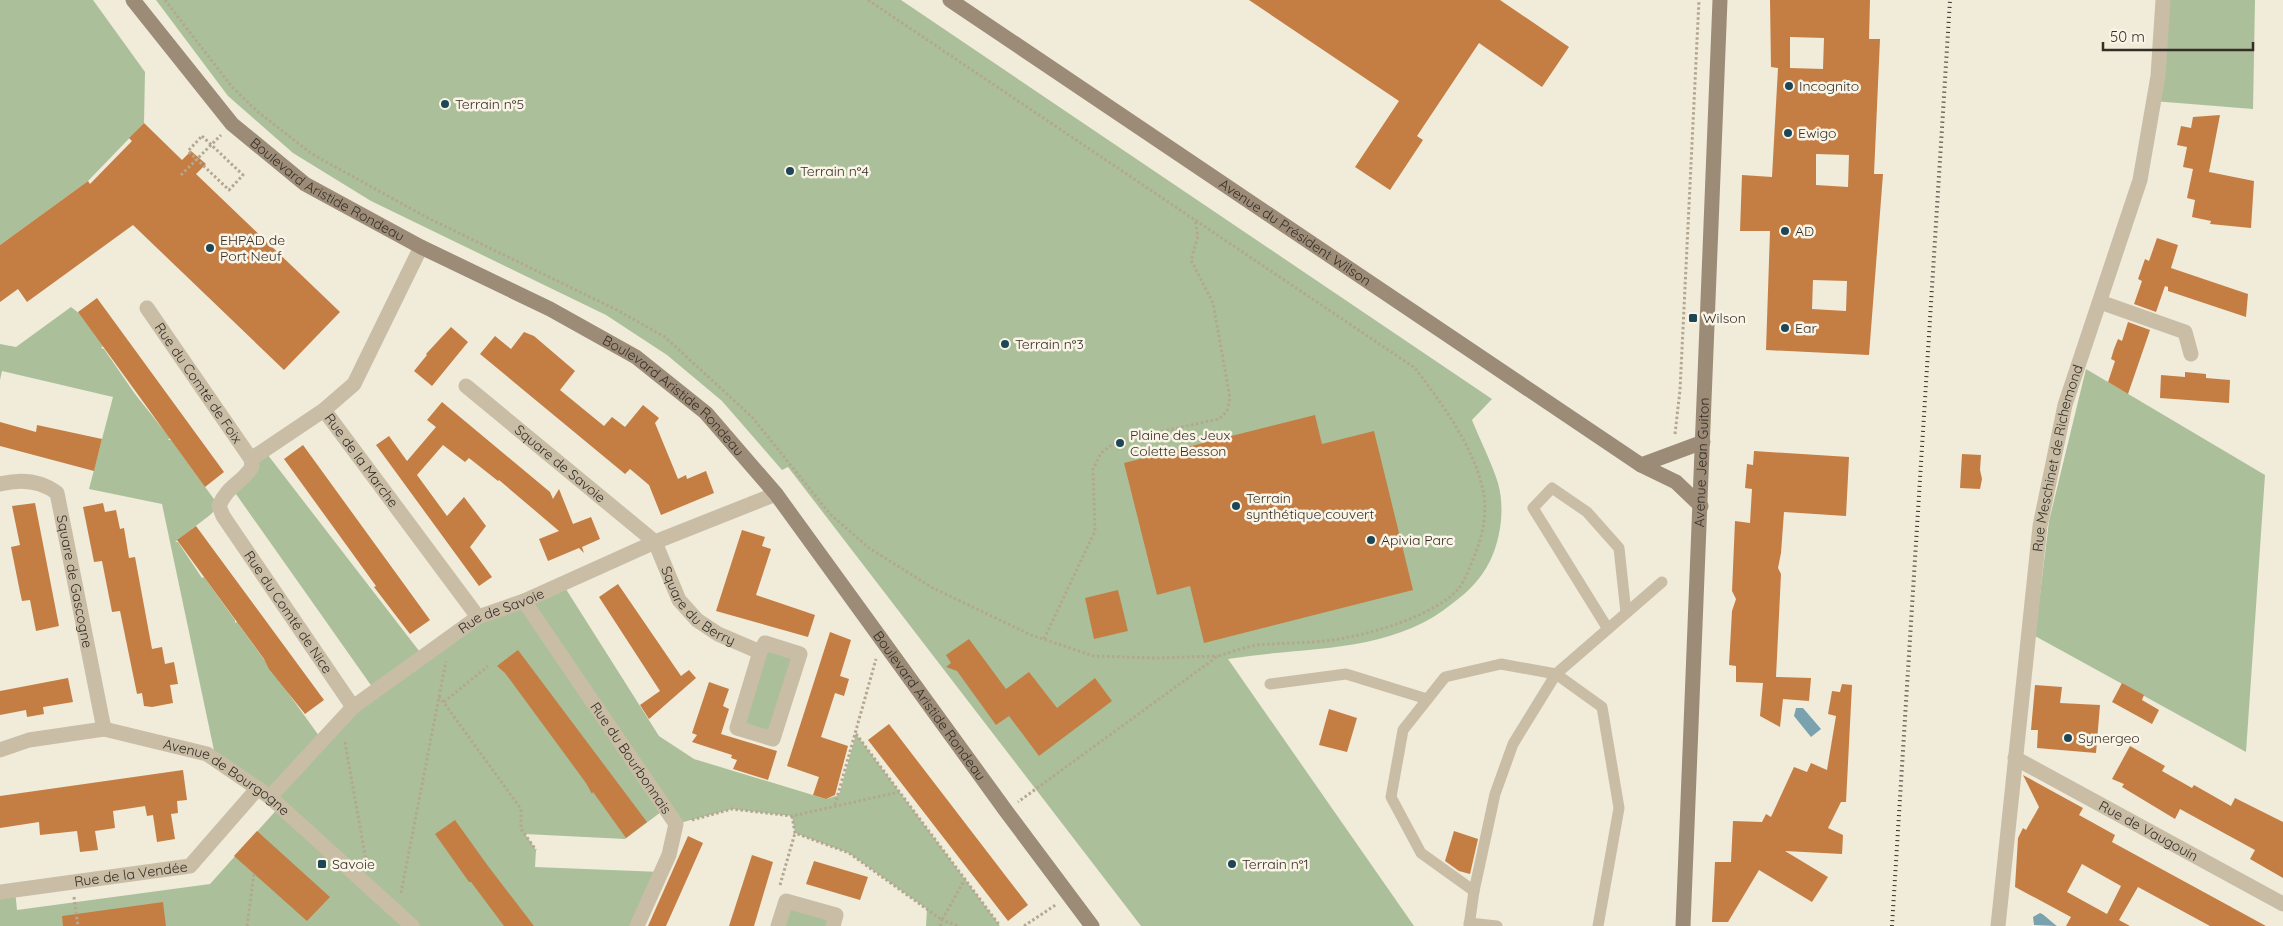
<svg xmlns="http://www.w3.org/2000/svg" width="2283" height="926" font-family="Quicksand,sans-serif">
<rect width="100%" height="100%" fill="#f1ebda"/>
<g fill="#abc09a">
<polygon points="0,0 93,0 145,72 144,123 88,181 0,245"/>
<path d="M156,0H901L1492,399L1472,420C1480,440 1491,461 1498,483C1505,508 1501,538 1490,561C1481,579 1469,591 1453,603C1390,655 1304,646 1228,659L1414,926H1141L788,467L782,470L722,401L667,355L606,315L371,201L293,153L228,96Z"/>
<polygon points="2168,0 2255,0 2253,109 2153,101"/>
<polygon points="71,307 80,314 103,346 101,348 104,349 135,394 170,438 168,440 171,440 219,506 210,515 175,542 178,542 202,578 204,577 235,620 235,623 237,622 322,740 375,691 231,487 264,450 423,656 478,617 564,586 659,736 694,759 826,799 839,795 856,734 1000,926 926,926 927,909 849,853 795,833 792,816 732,809 676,824 665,809 625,839 525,834 536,850 535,867 661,872 637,926 0,926 0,892 15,890 17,910 210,884 280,806 216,760 162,504 89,489 113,397 2,371 0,380 0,344 16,347"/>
<polygon points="2086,369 2265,475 2246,752 2035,636 2049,521"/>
<polygon points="765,643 800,654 773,739 737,728"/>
<polygon points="786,901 836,915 833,926 778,926"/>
</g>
<g fill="#79a1ae">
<polygon points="1796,708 1803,708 1821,729 1811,737 1794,716"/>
<path d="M2040,913C2044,914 2052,923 2057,926L2034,925L2033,917Z"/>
</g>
<g fill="#c47e44" fill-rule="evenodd">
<polygon points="1249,0 1500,0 1569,47 1542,87 1479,43 1417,136 1423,140 1390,190 1355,167 1399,101"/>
<path d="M1770,0H1870L1869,39H1880L1874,174H1883L1869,355L1766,350L1770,231H1740L1742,175L1772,177L1778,68L1771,67ZM1790,37L1824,38L1823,69L1790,68ZM1816,154L1849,155L1848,187L1816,185ZM1813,280L1847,281L1846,311L1812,309Z"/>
<polygon points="2220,115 2209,172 2254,181 2251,228 2210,224 2211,221 2192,217 2195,200 2187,198 2193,169 2183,167 2187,147 2177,145 2181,126 2191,128 2193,117"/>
<polygon points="144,123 182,160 191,151 206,164 196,174 340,312 284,370 133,225 27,302 18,289 0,302 0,245 88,181 90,184 132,141 129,138"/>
<polygon points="2157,238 2178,245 2171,268 2248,294 2246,317 2168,291 2168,287 2165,286 2156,312 2134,304 2142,281 2138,279 2145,259 2149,261"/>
<polygon points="97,298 224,472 205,487 78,312"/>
<polygon points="2128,322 2150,330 2128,394 2108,382 2115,361 2111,359 2114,349 2118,339 2122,341"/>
<polygon points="451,327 468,342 432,386 414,371 427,355 426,354"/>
<polygon points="524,332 534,336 575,371 560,390 604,426 612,417 625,427 643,405 659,418 655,423 678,479 686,475 687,479 706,471 714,493 661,515 649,485 630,469 625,474 480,354 495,336 511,349"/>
<polygon points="2185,372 2206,374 2206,378 2230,380 2229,403 2160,398 2161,375 2185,377"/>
<polygon points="442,402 550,492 553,499 559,489 573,524 591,517 600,539 582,547 584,553 579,548 548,561 539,539 559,531 499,480 498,481 469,458 465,462 443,445 417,475 447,516 464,497 486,526 470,547 492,577 479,586 376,445 389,436 407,461 436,427 427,420"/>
<polygon points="1315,415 1322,444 1374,431 1413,590 1204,643 1190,586 1157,595 1124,463"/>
<polygon points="0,422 36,432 37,425 102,439 94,471 0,446"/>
<polygon points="303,445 430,620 410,634 374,587 376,586 284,459"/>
<polygon points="1754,451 1849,457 1846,516 1784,512 1781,553 1778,568 1781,574 1776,677 1811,678 1809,701 1783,699 1780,727 1760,716 1763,683 1736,682 1736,666 1729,665 1732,611 1736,599 1732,591 1735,521 1750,523 1752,489 1745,488 1747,464 1753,465"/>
<polygon points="1962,454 1981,455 1980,470 1982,479 1980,489 1960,488"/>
<polygon points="35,503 59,626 36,631 30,600 22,601 20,592 11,547 20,545 12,506"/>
<polygon points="103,503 105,512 116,510 120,529 124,528 129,558 135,557 152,649 162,647 165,664 174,662 178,684 170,685 173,703 152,707 144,706 142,693 137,694 120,611 112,612 102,561 94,562 83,507"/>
<polygon points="196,526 324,700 305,714 269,669 264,659 177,540"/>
<polygon points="742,530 765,537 762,546 771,549 756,595 815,615 808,637 716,611"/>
<polygon points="618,584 681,676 689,670 696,678 649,719 640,705 660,691 599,597"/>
<polygon points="1118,590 1128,631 1094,639 1085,598"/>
<polygon points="830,632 851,640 840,676 849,679 844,696 835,693 821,737 848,746 835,795 826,799 813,795 819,777 787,766"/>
<polygon points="969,639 1006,689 1029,672 1057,708 1095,678 1112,701 1039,756 1009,716 996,725 957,671 946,667 951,663 946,655"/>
<polygon points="518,650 647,822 626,838 593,792 592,794 586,783 505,673 497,666"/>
<polygon points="68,678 73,702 43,707 44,714 27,717 26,710 0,715 0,691"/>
<polygon points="709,682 729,689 723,706 729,709 721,734 777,751 768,780 733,769 737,760 731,758 732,755 692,742 697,735 692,733"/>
<polygon points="2122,683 2144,695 2142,700 2159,710 2152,724 2112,702"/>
<polygon points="1842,684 1852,685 1846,802 1841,802 1828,828 1843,835 1842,854 1785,851 1828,877 1812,902 1759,870 1728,922 1712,922 1715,862 1731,862 1733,821 1762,822 1766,814 1771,817 1794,767 1807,772 1811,763 1827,770 1836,716 1828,714 1832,691 1840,692"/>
<polygon points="2035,685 2062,687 2060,703 2100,705 2096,753 2037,748 2038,730 2031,730"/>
<polygon points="1329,709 1357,718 1347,752 1319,745"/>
<polygon points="889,724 1028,905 1008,921 868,740"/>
<polygon points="2130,746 2165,766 2162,771 2192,788 2194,785 2231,806 2235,798 2283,822 2283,878 2250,859 2255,850 2180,809 2175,819 2122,787 2124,784 2112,779"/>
<polygon points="183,770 187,800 177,801 178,813 171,814 175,839 157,842 153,815 147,816 145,806 113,811 115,828 95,831 98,850 80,852 77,831 40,835 39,822 0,828 0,796"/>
<path d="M2023,775L2083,808L2079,815L2115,835L2112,842L2266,926H2210L2138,887L2119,920L2130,926H2066L2071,917L2015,887L2018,838L2023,828L2026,830L2039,807ZM2082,864L2121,886L2107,914L2067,892Z"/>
<polygon points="455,820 488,866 534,926 504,926 471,882 469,882 435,834"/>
<polygon points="257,831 330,897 307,921 234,856"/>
<polygon points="1454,831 1478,839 1470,874 1459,871 1445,861"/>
<polygon points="688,836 703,843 666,926 648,926"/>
<polygon points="752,855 773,862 754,926 729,926"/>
<polygon points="814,861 868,877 860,900 806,884"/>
<polygon points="163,902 166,926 63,926 62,916"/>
</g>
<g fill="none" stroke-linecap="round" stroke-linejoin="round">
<g stroke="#b4a790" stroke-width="3" stroke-dasharray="2.5 2.5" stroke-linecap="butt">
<polyline points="165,0 232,87 258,112 312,154 426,217 617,310 665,337 752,417 830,514 869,548 933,588 1031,635 1094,656 1156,658 1218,656"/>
<path d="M868,0L1415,368C1442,404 1473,445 1483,490C1487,508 1484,529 1478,546C1473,559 1467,577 1459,588C1438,613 1381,631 1349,637C1319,644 1289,642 1258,645C1245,647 1231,652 1218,656L1018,802"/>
<polygon points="202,136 243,175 229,190 188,151"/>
<polyline points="181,175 221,135"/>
<polyline points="1675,434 1680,390 1699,0"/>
<polyline points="1044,639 1095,531 1093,469 1101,453 1117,441 1219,419 1227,411 1230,398 1213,303 1191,260 1198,236 1195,219"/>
<polyline points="439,696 521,809 521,829 536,850"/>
<polyline points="444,702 488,666"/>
<polyline points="856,734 1000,926"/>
<polyline points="345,742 366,861"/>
<polyline points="835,805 876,659"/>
<polyline points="792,816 795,833 849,853 942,920 965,879"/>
<polyline points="692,820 732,809 792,816 899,792"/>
<polyline points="780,885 795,833"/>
<polyline points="401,893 446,661"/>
<polyline points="74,897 78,926"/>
<polyline points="247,926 254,873"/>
<polyline points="940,926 942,920 958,926"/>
<polyline points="1024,926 1057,904"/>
</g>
<g stroke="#c9bda6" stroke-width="11">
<polyline points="1608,629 1533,508 1552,488 1587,512 1619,548 1626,613"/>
<polyline points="1270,684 1346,674 1427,699"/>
<polyline points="1474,891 1421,853 1391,797 1403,730 1445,677 1501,664 1556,674 1602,707 1619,808 1598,926"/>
<polyline points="1469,923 1497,926"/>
<polyline points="1469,926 1474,891 1495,794 1513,744 1556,674 1662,582"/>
</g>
<g stroke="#c9bda6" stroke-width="15">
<path id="s1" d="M421,247L354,384L324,410L478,617"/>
<polyline points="2100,302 2185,332 2191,354"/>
<path id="s2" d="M147,308L251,459L252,467C241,484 227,486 219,506L223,516L353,707"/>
<path id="s3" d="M466,386L655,542L679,600L697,620L718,634L760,652"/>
<polyline points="251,459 324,410"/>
<path id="s4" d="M0,484C20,479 40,480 57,493L104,729"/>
<path id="s5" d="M524,601L676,824L669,855L637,926"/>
<polygon points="765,643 800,654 773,739 737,728 760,652"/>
<path id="s6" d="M0,750L29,740L104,729L207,754L270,797L412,926"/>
<path id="s7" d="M2015,758L2283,904"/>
<path id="s8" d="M270,797L353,707L478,617L524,601L655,542L776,494"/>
<path id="s9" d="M0,892L190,866L258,788"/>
<polyline points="778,926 786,901 836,915 833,926"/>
<path id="s10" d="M1998,926L2040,526L2065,405L2140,180L2158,76L2163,0"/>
</g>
<g stroke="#9c8c77" stroke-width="15">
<path id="s11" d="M133,0L232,124L305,184L421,247L550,309L636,357L706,413L776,494L1006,811L1092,926"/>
<path id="s12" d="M950,0L1641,465L1676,482L1701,506"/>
<polyline points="1641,465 1703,442"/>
<path id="s13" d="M1683,926L1720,0"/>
</g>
<polyline stroke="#352e27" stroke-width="4" stroke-dasharray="1 4" stroke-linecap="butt" points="1892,926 1950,0"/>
</g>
<g fill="#1d4656" stroke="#f9f4e6" stroke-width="2">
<circle cx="1789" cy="86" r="5"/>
<circle cx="445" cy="104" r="5"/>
<circle cx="1788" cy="133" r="5"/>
<circle cx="790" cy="171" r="5"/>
<circle cx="1785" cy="231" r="5"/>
<circle cx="210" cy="248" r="5"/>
<rect x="1688" y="313" width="10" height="10" rx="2.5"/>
<circle cx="1785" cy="328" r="5"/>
<circle cx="1005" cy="344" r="5"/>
<circle cx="1120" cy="443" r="5"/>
<circle cx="1236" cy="506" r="5"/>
<circle cx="1371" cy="540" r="5"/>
<circle cx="2068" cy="738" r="5"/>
<rect x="317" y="859" width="10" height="10" rx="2.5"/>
<circle cx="1232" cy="864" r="5"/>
</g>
<g text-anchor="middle" stroke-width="5" stroke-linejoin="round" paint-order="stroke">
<g font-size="14" fill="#352e27" stroke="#f9f4e6" text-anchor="start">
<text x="1799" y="91">Incognito</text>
<text x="455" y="109">Terrain n°5</text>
<text x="1798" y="138">Ewigo</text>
<text x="800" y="176">Terrain n°4</text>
<text x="1795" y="236">AD</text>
<text x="220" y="245">EHPAD de<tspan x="220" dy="16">Port Neuf</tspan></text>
<text x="1703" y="323">Wilson</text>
<text x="1795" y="333">Ear</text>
<text x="1015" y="349">Terrain n°3</text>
<text x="1130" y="440">Plaine des Jeux<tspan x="1130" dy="16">Colette Besson</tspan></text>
<text x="1246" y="503">Terrain<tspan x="1246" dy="16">synthétique couvert</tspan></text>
<text x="1381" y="545">Apivia Parc</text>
<text x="2078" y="743">Synergeo</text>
<text x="332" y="869">Savoie</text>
<text x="1242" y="869">Terrain n°1</text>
</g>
<g font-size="14" fill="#352e27" stroke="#f9f4e6">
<text dy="5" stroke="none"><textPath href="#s11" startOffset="275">Boulevard Aristide Rondeau</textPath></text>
<text dy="5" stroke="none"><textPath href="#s12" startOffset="416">Avenue du Président Wilson</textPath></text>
<text dy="5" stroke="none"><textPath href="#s2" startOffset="91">Rue du Comté de Foix</textPath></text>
<text dy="5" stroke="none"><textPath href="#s11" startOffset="680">Boulevard Aristide Rondeau</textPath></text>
<text dy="5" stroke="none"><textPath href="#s10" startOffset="472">Rue Meschinet de Richemond</textPath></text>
<text dy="5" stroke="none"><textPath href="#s1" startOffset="255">Rue de la Marche</textPath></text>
<text dy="5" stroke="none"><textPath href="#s13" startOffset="464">Avenue Jean Guiton</textPath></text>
<text dy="5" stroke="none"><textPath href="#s3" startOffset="122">Square de Savoie</textPath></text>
<text dy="5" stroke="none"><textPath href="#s4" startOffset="150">Square de Gascogne</textPath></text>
<text dy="5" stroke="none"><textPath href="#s3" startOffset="325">Square du Berry</textPath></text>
<text dy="5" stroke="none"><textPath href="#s8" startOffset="300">Rue de Savoie</textPath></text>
<text dy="5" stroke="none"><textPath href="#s2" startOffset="370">Rue du Comté de Nice</textPath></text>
<text dy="5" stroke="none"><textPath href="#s11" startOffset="1085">Boulevard Aristide Rondeau</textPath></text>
<text dy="5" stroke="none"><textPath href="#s5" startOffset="190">Rue du Bourbonnais</textPath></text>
<text dy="5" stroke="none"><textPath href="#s6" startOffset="240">Avenue de Bourgogne</textPath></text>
<text dy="5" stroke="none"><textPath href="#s7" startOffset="152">Rue de Vaugouin</textPath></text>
<text dy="5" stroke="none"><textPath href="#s9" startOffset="132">Rue de la Vendée</textPath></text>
</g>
</g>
<path d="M2103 42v8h150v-8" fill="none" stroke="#352e27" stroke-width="2.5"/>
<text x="2110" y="42" font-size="15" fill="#352e27" stroke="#f9f4e6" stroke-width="4" paint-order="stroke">50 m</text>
</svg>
